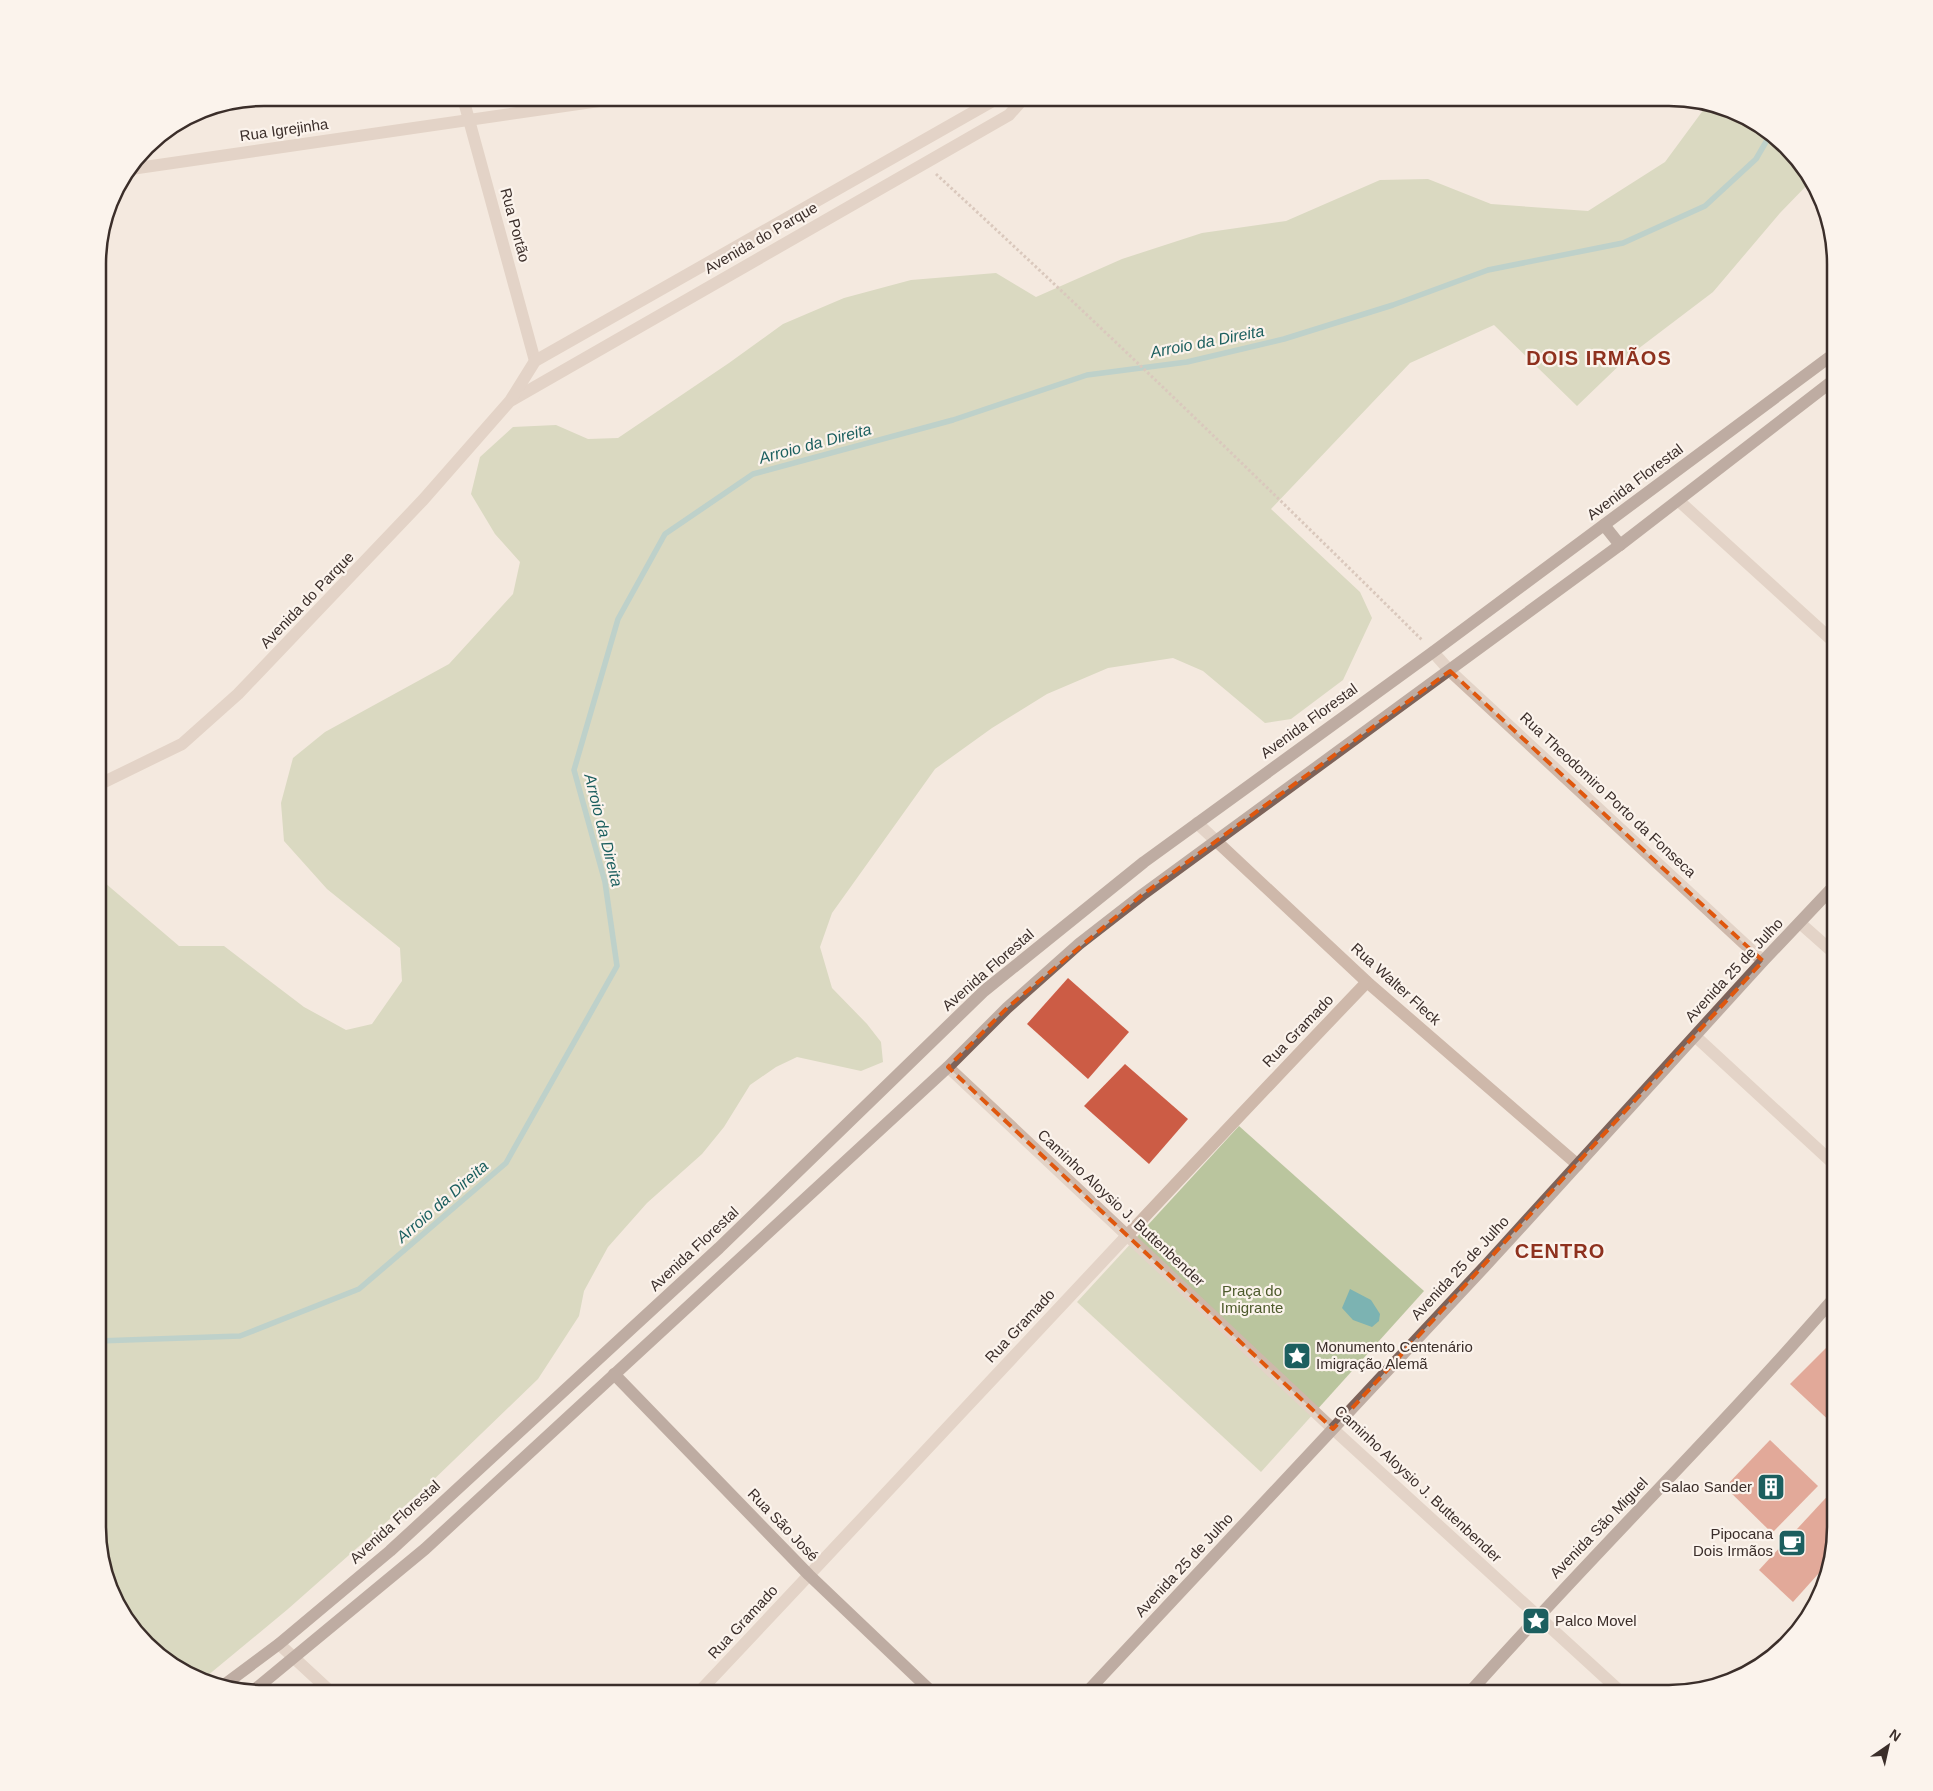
<svg xmlns="http://www.w3.org/2000/svg" width="1933" height="1791" font-family="Arial,sans-serif">
<rect width="100%" height="100%" fill="#f4e9df"/>
<g fill="#bac59e">
<polygon points="1707,105 1733,110 1787,146 1810,182 1780,213 1713,292 1630,355 1577,406 1494,325 1410,363 1271,509 1360,592 1372,618 1343,680 1291,719 1265,723 1203,671 1173,658 1108,668 1047,694 992,728 935,769 832,913 820,947 832,988 867,1024 881,1042 883,1062 861,1071 797,1057 776,1067 750,1085 724,1127 702,1154 647,1203 608,1247 584,1291 579,1316 538,1379 426,1487 288,1609 201,1681 146,1644 110,1591 98,1539 107,1475 98,1461 98,877 179,946 224,946 304,1007 346,1030 372,1024 402,981 400,948 327,889 284,841 281,803 293,758 325,732 449,664 513,594 520,562 495,534 471,494 480,457 513,427 556,425 588,439 618,438 729,363 783,324 844,298 911,280 996,273 1036,297 1122,259 1202,233 1286,221 1380,180 1428,179 1491,204 1588,211 1665,162"/>
<polygon points="1239,1126 1424,1291 1261,1472 1077,1302"/>
</g>
<polygon fill="#7cb3b2" points="1350,1289 1371,1300 1380,1314 1379,1321 1372,1327 1353,1320 1342,1308"/>
<g fill="none" stroke-linecap="round" stroke-linejoin="round">
<polyline stroke="#7cb3b2" stroke-width="5.5" points="98,1341 240,1336 359,1289 506,1163 617,966 605,882 574,770 618,619 665,534 753,474 953,420 1087,375 1187,362 1284,339 1393,305 1488,270 1623,243 1705,206 1756,159 1770,135"/>
</g>
<g fill="#cc5c45">
<polygon points="1068,978 1129,1032 1088,1079 1027,1024"/>
<polygon points="1125,1064 1188,1119 1149,1164 1084,1106"/>
<polygon points="1835,1339 1835,1426 1790,1384"/>
<polygon points="1770,1440 1818,1486 1772,1533 1725,1487"/>
<polygon points="1835,1488 1835,1527 1828,1563 1793,1602 1759,1570"/>
</g>
<g fill="none" stroke-linecap="round" stroke-linejoin="round">
<path stroke="#baa194" stroke-width="3" stroke-dasharray="2.5 2.5" stroke-linecap="butt" d="M936,174C1101,326 1263,482 1422,640"/>
<g stroke="#ceb8aa" stroke-width="12">
<polyline points="463,98 535,361"/>
<polyline points="131,169 620,98"/>
<polyline points="512,400 1009,115 1024,98"/>
<polyline points="1679,501 1835,643"/>
<polyline points="1433,652 1450,671 1763,961"/>
<polyline points="98,785 182,744 238,694 423,500 510,401 535,361 998,98"/>
<polyline points="1197,823 1367,982 1578,1165"/>
<polyline points="1800,923 1835,954"/>
<polyline points="1695,1036 1835,1165"/>
<polyline points="948,1067 1333,1429 1622,1693"/>
<polyline points="279,1644 332,1693"/>
<path d="M698,1693C921,1457 1142,1217 1367,982"/>
</g>
<g stroke="#7d635a" stroke-width="12">
<polyline points="1604,525 1620,545"/>
<polyline points="614,1374 809,1575 933,1693"/>
<polyline points="224,1685 279,1644 390,1551 719,1248 984,991 1144,862 1433,652 1835,353"/>
<polyline points="253,1691 425,1549 948,1067 1007,1008 1079,944 1142,895 1620,545 1835,379"/>
<polyline points="1086,1693 1488,1263 1763,961 1835,885"/>
<path d="M1469,1693C1588,1559 1717,1433 1835,1297"/>
</g>
</g>
<path d="M0 0H1933V1791H0ZM1450,671L1763,961L1333,1429L948,1067L1007,1008L1142,895Z" fill="#f4e9df" fill-opacity=".55" fill-rule="evenodd"/>
<path fill="none" stroke="#df570e" stroke-width="4" stroke-dasharray="10 6" stroke-linejoin="round" d="M1450,671L1763,961L1333,1429L948,1067L1007,1008L1142,895Z"/>
<defs>
<symbol id="sight-square" viewBox="-11 -11 22 22"><rect x="-9" y="-9" width="18" height="18" rx="4" fill="#1c5f5f" stroke="#fbf3ec"/><path d="M0-6L1.8-2.2L6-1.7L2.9 1.2L3.7 5.4L0 3.3L-3.7 5.4L-2.9 1.2L-6-1.7L-1.8-2.2Z" fill="#fff"/></symbol>
<symbol id="building-square" viewBox="-11 -11 22 22"><rect x="-9" y="-9" width="18" height="18" rx="4" fill="#1c5f5f" stroke="#fbf3ec"/><path d="M-4-6H4V6H1V3H-1V6H-4ZM-2.5-4.3h1.7v1.8h-1.7ZM.8-4.3h1.7v1.8H.8ZM-2.5-1h1.7V.8h-1.7ZM.8-1h1.7V.8H.8Z" fill="#fff"/></symbol>
<symbol id="cafe-square" viewBox="-11 -11 22 22"><rect x="-9" y="-9" width="18" height="18" rx="4" fill="#1c5f5f" stroke="#fbf3ec"/><path d="M-5.5-4.5H6V0H3Q3 3.5 0 3.5H-2.5Q-5.5 3.5-5.5 0ZM3-3.2v2h1.7v-2ZM-6 4.5H4V6H-6Z" fill="#fff"/></symbol>
</defs>
<g fill-rule="evenodd">
<use href="#sight-square" x="1281" y="1340" width="32" height="32"/>
<use href="#building-square" x="1755" y="1471" width="32" height="32"/>
<use href="#cafe-square" x="1776" y="1527" width="32" height="32"/>
<use href="#sight-square" x="1520" y="1605" width="32" height="32"/>
</g>
<g text-anchor="middle" stroke-width="4.5" stroke-linejoin="round" paint-order="stroke">
<g font-size="15" fill="#3b2e2a" stroke="#fbf3ec">
<text transform="translate(284 130) rotate(-8)" y="5">Rua Igrejinha</text>
<text transform="translate(515 225) rotate(75)" y="5">Rua Portão</text>
<text transform="translate(761 238) rotate(-30)" y="5">Avenida do Parque</text>
<text transform="translate(1635 482) rotate(-37)" y="5">Avenida Florestal</text>
<text transform="translate(307 600) rotate(-46)" y="5">Avenida do Parque</text>
<text transform="translate(1309 721) rotate(-36)" y="5">Avenida Florestal</text>
<text transform="translate(1608 795) rotate(43)" y="5">Rua Theodomiro Porto da Fonseca</text>
<text transform="translate(988 970) rotate(-41)" y="5">Avenida Florestal</text>
<text transform="translate(1734 970) rotate(-47)" y="5">Avenida 25 de Julho</text>
<text transform="translate(1396 984) rotate(42)" y="5">Rua Walter Fleck</text>
<text transform="translate(1298 1031) rotate(-46)" y="5">Rua Gramado</text>
<text transform="translate(1121 1208) rotate(43)" y="5">Caminho Aloysio J. Buttenbender</text>
<text transform="translate(694 1249) rotate(-43)" y="5">Avenida Florestal</text>
<text transform="translate(1460 1268) rotate(-47)" y="5">Avenida 25 de Julho</text>
<text transform="translate(1020 1326) rotate(-47)" y="5">Rua Gramado</text>
<text transform="translate(1418 1484) rotate(43)" y="5">Caminho Aloysio J. Buttenbender</text>
<text transform="translate(395 1522) rotate(-42)" y="5">Avenida Florestal</text>
<text transform="translate(783 1525) rotate(46)" y="5">Rua São José</text>
<text transform="translate(1599 1528) rotate(-46)" y="5">Avenida São Miguel</text>
<text transform="translate(1184 1565) rotate(-47)" y="5">Avenida 25 de Julho</text>
<text transform="translate(743 1622) rotate(-47)" y="5">Rua Gramado</text>
</g>
<g font-size="15" fill="#4d5a2c" stroke="#fbf3ec">
<text x="1252" y="1296">Praça do<tspan x="1252" dy="17">Imigrante</tspan></text>
</g>
<g font-size="15" fill="#3b2e2a" stroke="#fbf3ec" text-anchor="start">
<text x="1316" y="1352">Monumento Centenário<tspan x="1316" dy="17">Imigração Alemã</tspan></text>
<text x="1752" y="1492" text-anchor="end">Salao Sander</text>
<text x="1773" y="1539" text-anchor="end">Pipocana<tspan x="1773" dy="17">Dois Irmãos</tspan></text>
<text x="1555" y="1626">Palco Movel</text>
</g>
<g font-size="16" font-style="italic" fill="#1c5f5f" stroke="#fbf3ec">
<text transform="translate(1207 341) rotate(-11)" y="6">Arroio da Direita</text>
<text transform="translate(815 443) rotate(-15)" y="6">Arroio da Direita</text>
<text transform="translate(604 830) rotate(76)" y="6">Arroio da Direita</text>
<text transform="translate(442 1201) rotate(-41)" y="6">Arroio da Direita</text>
</g>
<g font-size="20" font-weight="bold" letter-spacing="1" fill="#8e311e" stroke="#fbf3ec">
<text x="1599" y="365">DOIS IRMÃOS</text>
<text x="1560" y="1258">CENTRO</text>
</g>
</g>
<path d="M0 0H1933V1791H0ZM264 106H1669A158 158 0 0 1 1827 264V1527A158 158 0 0 1 1669 1685H264A158 158 0 0 1 106 1527V264A158 158 0 0 1 264 106Z" fill="#fbf3ec" fill-rule="evenodd"/>
<path fill="none" stroke="#3b2e2a" stroke-width="2.5" d="M264 106H1669A158 158 0 0 1 1827 264V1527A158 158 0 0 1 1669 1685H264A158 158 0 0 1 106 1527V264A158 158 0 0 1 264 106Z"/>
<g transform="translate(1888 1746) rotate(34)" stroke="#fbf3ec" stroke-width="4" paint-order="stroke">
<path d="M0-4L9 19L0 12L-9 19Z" fill="#3b2e2a"/>
<text y="-8" font-size="14" font-weight="bold" text-anchor="middle" fill="#3b2e2a">N</text>
</g>
</svg>
